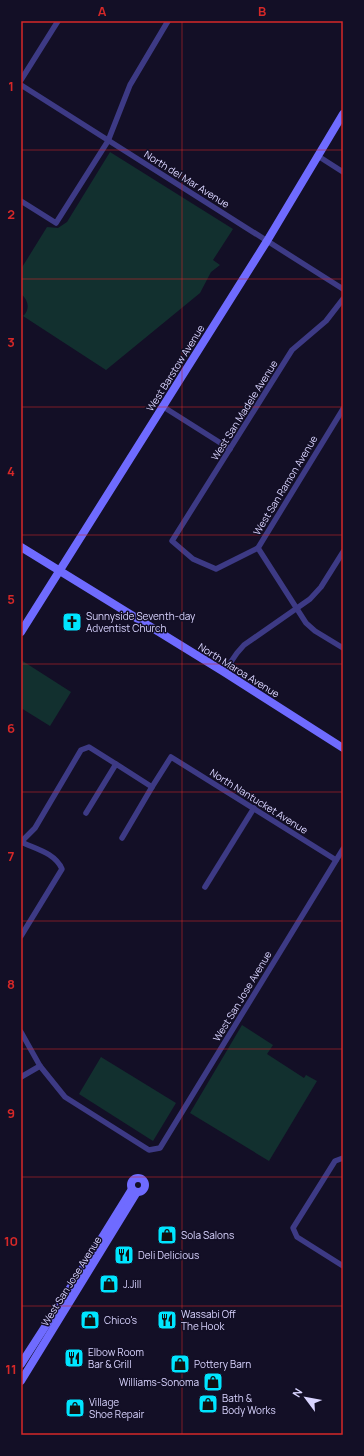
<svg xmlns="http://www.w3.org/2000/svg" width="364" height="1456" font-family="Manrope,sans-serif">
<rect width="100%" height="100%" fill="#130f26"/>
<g fill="#12302f">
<path d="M110,152L233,229L213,260L220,265L211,272L200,293L106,370L23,316C30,310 29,300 21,294V269L47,227L58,228L67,222Z"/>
<polygon points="21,660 71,692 50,726 21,708"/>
<polygon points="242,1025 273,1045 267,1054 304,1078 306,1075 317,1081 269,1161 190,1113"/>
<polygon points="101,1057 176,1103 153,1141 79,1094"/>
</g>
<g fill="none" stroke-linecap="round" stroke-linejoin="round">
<g stroke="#3d3a85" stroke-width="5.5">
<polyline points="21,80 58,21"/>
<polyline points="21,85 343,289"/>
<polyline points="318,156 343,172"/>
<polyline points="21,201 56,223 108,141 130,85 168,21"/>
<polyline points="343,299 326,321 292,350 172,541 193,559 216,569 258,548 343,409"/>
<polyline points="162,406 230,449"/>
<polyline points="258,548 306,623 315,631 343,648"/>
<polyline points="224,672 237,653 244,645 310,599 321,587 343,552"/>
<polyline points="86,813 116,764 152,787 171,757 336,860"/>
<polyline points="122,838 152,787"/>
<polyline points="21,842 35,828 81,750 89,747 116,764"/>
<path d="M21,842C36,849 55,853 62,869L21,936"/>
<polyline points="205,887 254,808"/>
<polyline points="21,1032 40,1066 65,1097 149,1150 160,1148 343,849"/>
<polyline points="21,1077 40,1066"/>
<polyline points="343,1158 335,1161 293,1228 297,1237 343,1266"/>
</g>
<g stroke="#6f6bff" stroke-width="8">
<polyline points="21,547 224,672 343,748"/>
<polyline points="21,632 267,241 343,114"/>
<circle cx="138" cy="1185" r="7"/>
<polyline points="21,1364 90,1257 132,1189"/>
<polyline points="21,1381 137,1192"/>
</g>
</g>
<path fill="none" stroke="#d62828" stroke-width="1" stroke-opacity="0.55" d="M182,21V1435M21,150H343M21,279H343M21,407H343M21,535H343M21,664H343M21,792H343M21,921H343M21,1049H343M21,1177H343M21,1306H343"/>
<defs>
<symbol id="church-square" viewBox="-11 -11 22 22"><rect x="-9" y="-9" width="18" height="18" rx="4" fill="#00e5ff" stroke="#130f26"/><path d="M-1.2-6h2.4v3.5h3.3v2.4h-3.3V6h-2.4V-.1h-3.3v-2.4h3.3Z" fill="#111"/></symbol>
<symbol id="shop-square" viewBox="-11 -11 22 22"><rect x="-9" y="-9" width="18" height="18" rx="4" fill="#00e5ff" stroke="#130f26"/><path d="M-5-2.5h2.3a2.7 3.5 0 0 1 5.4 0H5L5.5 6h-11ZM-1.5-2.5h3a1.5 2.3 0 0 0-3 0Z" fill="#111"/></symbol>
<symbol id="restaurant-square" viewBox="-11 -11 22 22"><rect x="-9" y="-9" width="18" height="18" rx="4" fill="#00e5ff" stroke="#130f26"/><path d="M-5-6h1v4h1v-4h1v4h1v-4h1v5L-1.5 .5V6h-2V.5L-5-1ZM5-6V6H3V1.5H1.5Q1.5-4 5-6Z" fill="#111"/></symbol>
</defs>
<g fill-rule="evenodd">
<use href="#church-square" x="61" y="611" width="22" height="22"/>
<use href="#shop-square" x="156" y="1224" width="22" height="22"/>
<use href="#restaurant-square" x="113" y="1244" width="22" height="22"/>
<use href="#shop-square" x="98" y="1273" width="22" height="22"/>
<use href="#shop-square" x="79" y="1309" width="22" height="22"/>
<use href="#restaurant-square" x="156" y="1309" width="22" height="22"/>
<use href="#restaurant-square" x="63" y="1347" width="22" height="22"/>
<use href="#shop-square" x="169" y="1353" width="22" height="22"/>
<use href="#shop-square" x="202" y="1371" width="22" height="22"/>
<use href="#shop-square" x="197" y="1393" width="22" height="22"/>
<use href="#shop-square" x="64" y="1397" width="22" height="22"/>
</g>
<g text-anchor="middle" stroke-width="3" stroke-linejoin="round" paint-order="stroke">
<g font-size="10" fill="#d9d4ff" stroke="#130f26">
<text transform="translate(187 179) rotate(32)" y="4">North del Mar Avenue</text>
<text transform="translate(175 368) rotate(-58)" y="4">West Barstow Avenue</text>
<text transform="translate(244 410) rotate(-58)" y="4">West San Madele Avenue</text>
<text transform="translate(285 485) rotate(-59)" y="4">West San Ramon Avenue</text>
<text transform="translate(239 670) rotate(32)" y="4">North Maroa Avenue</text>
<text transform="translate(259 801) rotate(32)" y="4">North Nantucket Avenue</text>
<text transform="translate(242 996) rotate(-59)" y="4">West San Jose Avenue</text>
<text transform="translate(71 1281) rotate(-58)" y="4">West San Jose Avenue</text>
</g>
<g font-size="10" fill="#d9d4ff" stroke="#130f26" text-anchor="start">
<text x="86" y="620">Sunnyside Seventh-day<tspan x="86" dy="12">Adventist Church</tspan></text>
<text x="181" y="1239">Sola Salons</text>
<text x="138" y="1259">Deli Delicious</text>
<text x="123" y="1288">J.Jill</text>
<text x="181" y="1318">Wassabi Off<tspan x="181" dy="12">The Hook</tspan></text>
<text x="104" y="1324">Chico's</text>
<text x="88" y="1356">Elbow Room<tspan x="88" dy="12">Bar &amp; Grill</tspan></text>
<text x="194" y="1368">Pottery Barn</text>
<text x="199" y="1386" text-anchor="end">Williams-Sonoma</text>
<text x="222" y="1402">Bath &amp;<tspan x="222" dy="12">Body Works</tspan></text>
<text x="89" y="1406">Village<tspan x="89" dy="12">Shoe Repair</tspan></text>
</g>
</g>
<rect width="364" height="1456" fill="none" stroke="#130f26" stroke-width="44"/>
<g transform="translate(306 1398) rotate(302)" stroke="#130f26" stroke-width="3" paint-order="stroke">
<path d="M0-3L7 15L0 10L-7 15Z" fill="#d9d4ff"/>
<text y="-6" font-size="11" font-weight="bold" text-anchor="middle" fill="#d9d4ff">N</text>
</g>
<rect x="22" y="22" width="320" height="1412" fill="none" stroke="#d62828" stroke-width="1.5"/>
<g font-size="13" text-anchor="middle" font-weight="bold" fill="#d62828">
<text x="102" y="16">A</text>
<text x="262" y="16">B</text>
<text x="11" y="91">1</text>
<text x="11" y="219">2</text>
<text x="11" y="347">3</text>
<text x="11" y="476">4</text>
<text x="11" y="604">5</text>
<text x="11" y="733">6</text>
<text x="11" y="861">7</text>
<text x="11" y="989">8</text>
<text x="11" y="1118">9</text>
<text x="11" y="1246">10</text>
<text x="11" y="1374">11</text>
</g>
</svg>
